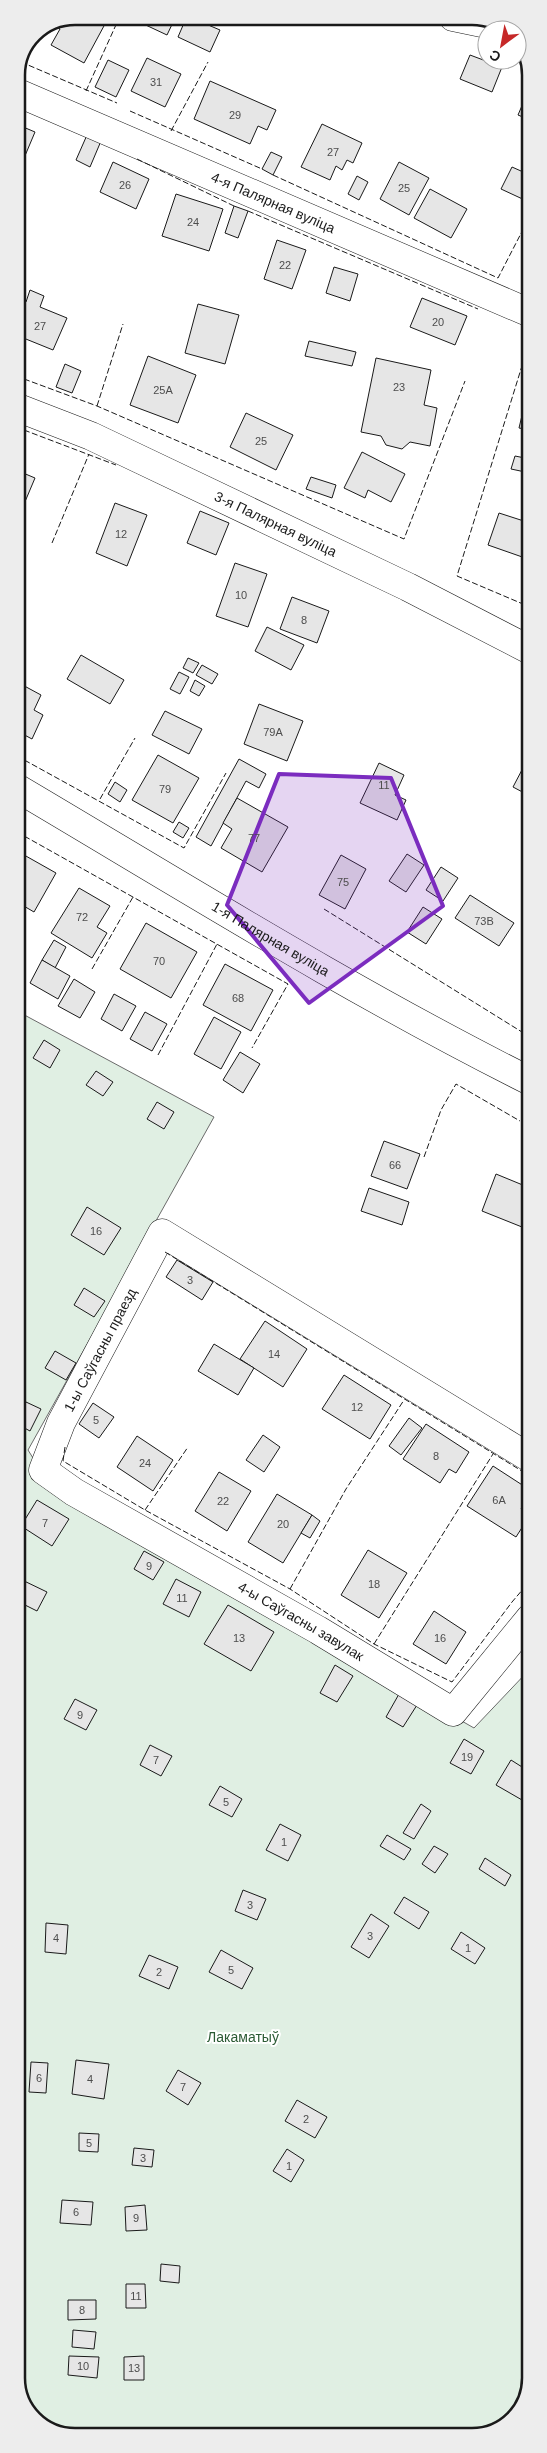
<svg xmlns="http://www.w3.org/2000/svg" width="547" height="2453" font-family="Arial,sans-serif">
<rect width="100%" height="100%" fill="#fff"/>
<polygon fill="#e0efe3" stroke="#6a6a6a" points="17,1011 214,1117 28,1450 51,1487 474,1728 530,1669 531,2379 516,2417 483,2436 67,2436 36,2422 17,2389"/>
<g fill="#e6e6e6" stroke="#1a1a1a">
<polygon points="75,16 91,16 105,24 84,63 51,45 60,29 55,26 56,24"/>
<polygon points="137,16 176,16 167,35 135,20"/>
<polygon points="187,16 220,30 210,52 178,37"/>
<polygon points="470,55 502,67 492,92 460,79"/>
<polygon points="147,58 181,74 165,107 131,91"/>
<polygon points="108,60 129,70 116,97 95,87"/>
<polygon points="210,81 276,110 267,130 258,126 250,144 194,119"/>
<polygon points="527,94 530,95 530,120 518,115"/>
<polygon points="16,124 35,132 19,170 16,169"/>
<polygon points="322,124 362,143 353,163 347,160 342,170 336,166 330,180 301,167"/>
<polygon points="87,135 101,141 90,167 76,160"/>
<polygon points="271,152 282,157 273,175 262,169"/>
<polygon points="113,162 149,179 136,209 100,192"/>
<polygon points="399,162 429,178 409,215 380,199"/>
<polygon points="512,167 530,175 529,202 501,189"/>
<polygon points="357,176 368,182 359,200 348,194"/>
<polygon points="430,189 467,209 451,238 414,218"/>
<polygon points="176,194 223,209 209,251 162,236"/>
<polygon points="234,206 248,211 238,238 225,233"/>
<polygon points="277,240 306,250 292,289 264,279"/>
<polygon points="334,267 358,274 350,301 326,293"/>
<polygon points="30,290 44,296 40,307 67,318 53,350 16,335 16,302 18,298 26,302"/>
<polygon points="422,298 467,316 455,345 410,327"/>
<polygon points="198,304 239,315 225,364 185,353"/>
<polygon points="309,341 356,352 352,366 305,356"/>
<polygon points="148,356 196,375 178,423 130,405"/>
<polygon points="376,358 431,370 424,405 437,408 430,446 410,442 402,449 386,445 381,436 361,432"/>
<polygon points="65,364 81,371 72,393 56,387"/>
<polygon points="530,382 530,430 519,428"/>
<polygon points="246,413 293,435 276,470 230,447"/>
<polygon points="362,452 405,474 391,502 368,490 365,498 344,488"/>
<polygon points="515,456 530,459 530,473 511,469"/>
<polygon points="16,470 35,478 16,523"/>
<polygon points="311,477 336,485 332,498 306,489"/>
<polygon points="115,503 147,515 127,566 96,553"/>
<polygon points="200,511 229,523 216,555 187,543"/>
<polygon points="499,513 530,523 528,559 488,545"/>
<polygon points="235,563 267,574 248,627 216,616"/>
<polygon points="292,597 329,611 317,643 280,629"/>
<polygon points="267,627 304,645 291,670 255,651"/>
<polygon points="81,655 124,680 110,704 67,679"/>
<polygon points="188,658 199,663 193,673 183,668"/>
<polygon points="202,665 218,674 212,684 196,675"/>
<polygon points="179,672 189,677 180,694 170,689"/>
<polygon points="195,680 205,686 199,696 190,691"/>
<polygon points="17,682 41,695 34,710 43,715 32,739 17,731"/>
<polygon points="259,704 303,721 287,761 244,744"/>
<polygon points="165,711 202,729 189,754 152,735"/>
<polygon points="158,755 199,778 173,823 132,800"/>
<polygon points="239,759 266,774 259,788 246,781 211,846 196,837"/>
<polygon points="379,763 404,775 395,795 406,800 397,820 360,803"/>
<polygon points="524,766 530,769 530,796 513,787"/>
<polygon points="115,782 127,790 120,802 108,794"/>
<polygon points="237,798 288,827 262,872 221,848 232,829 223,823"/>
<polygon points="179,822 189,828 183,838 173,832"/>
<polygon points="17,851 56,873 34,912 17,902"/>
<polygon points="407,854 424,865 406,892 389,881"/>
<polygon points="341,855 366,869 345,909 319,895"/>
<polygon points="441,867 458,878 443,901 426,890"/>
<polygon points="79,888 110,906 97,927 107,933 92,958 51,933"/>
<polygon points="470,895 514,923 499,946 455,918"/>
<polygon points="423,907 442,919 426,944 407,932"/>
<polygon points="146,923 197,952 171,998 120,969"/>
<polygon points="54,940 66,947 55,968 42,960"/>
<polygon points="42,960 70,976 58,999 30,983"/>
<polygon points="225,964 273,990 251,1031 203,1005"/>
<polygon points="74,979 95,992 80,1018 58,1006"/>
<polygon points="114,994 136,1006 122,1031 101,1019"/>
<polygon points="145,1012 167,1024 152,1051 130,1039"/>
<polygon points="214,1017 241,1032 221,1069 194,1054"/>
<polygon points="44,1040 60,1050 50,1068 33,1058"/>
<polygon points="240,1052 260,1064 243,1093 223,1080"/>
<polygon points="96,1071 113,1082 103,1096 86,1085"/>
<polygon points="157,1102 174,1112 164,1129 147,1119"/>
<polygon points="384,1141 420,1154 407,1189 371,1176"/>
<polygon points="496,1174 530,1188 530,1206 522,1227 482,1211"/>
<polygon points="369,1188 409,1202 402,1225 361,1211"/>
<polygon points="87,1207 121,1228 104,1255 71,1235"/>
<polygon points="177,1260 213,1282 202,1300 166,1277"/>
<polygon points="84,1288 105,1301 94,1317 74,1305"/>
<polygon points="265,1321 307,1349 283,1387 240,1359"/>
<polygon points="214,1344 254,1368 238,1395 198,1371"/>
<polygon points="55,1351 76,1363 66,1380 45,1368"/>
<polygon points="344,1375 391,1405 370,1439 322,1409"/>
<polygon points="26,1402 41,1409 30,1431 17,1424"/>
<polygon points="93,1403 114,1417 99,1438 79,1424"/>
<polygon points="409,1418 422,1428 401,1455 389,1446"/>
<polygon points="426,1424 469,1452 456,1473 449,1469 440,1483 403,1459"/>
<polygon points="263,1435 280,1447 264,1472 246,1460"/>
<polygon points="137,1436 173,1460 153,1491 117,1467"/>
<polygon points="493,1466 530,1490 530,1494 521,1509 530,1515 516,1537 467,1506"/>
<polygon points="219,1472 251,1491 227,1531 195,1511"/>
<polygon points="277,1494 312,1515 283,1563 248,1542"/>
<polygon points="37,1500 69,1519 52,1546 21,1526"/>
<polygon points="312,1515 320,1521 310,1538 301,1533"/>
<polygon points="368,1550 407,1573 379,1618 341,1595"/>
<polygon points="144,1551 164,1562 153,1580 134,1569"/>
<polygon points="20,1579 47,1592 37,1611 17,1601 17,1586"/>
<polygon points="176,1579 201,1592 189,1617 163,1604"/>
<polygon points="228,1605 274,1632 251,1671 204,1644"/>
<polygon points="434,1611 466,1632 446,1664 413,1644"/>
<polygon points="335,1665 353,1676 337,1702 320,1693"/>
<polygon points="399,1694 417,1705 403,1727 386,1717"/>
<polygon points="75,1699 97,1710 86,1730 64,1719"/>
<polygon points="464,1739 484,1751 471,1774 450,1763"/>
<polygon points="150,1745 172,1756 161,1776 140,1765"/>
<polygon points="511,1760 530,1772 529,1804 496,1785"/>
<polygon points="220,1786 242,1799 232,1817 209,1805"/>
<polygon points="421,1804 431,1811 414,1839 403,1833"/>
<polygon points="280,1824 301,1835 288,1861 266,1850"/>
<polygon points="387,1835 411,1849 404,1860 380,1846"/>
<polygon points="434,1846 448,1854 435,1873 422,1864"/>
<polygon points="485,1858 511,1875 505,1886 479,1869"/>
<polygon points="243,1890 266,1899 257,1920 235,1911"/>
<polygon points="404,1897 429,1912 419,1929 394,1913"/>
<polygon points="371,1914 389,1926 369,1958 351,1947"/>
<polygon points="46,1923 68,1925 66,1954 45,1952"/>
<polygon points="461,1932 485,1948 475,1964 451,1949"/>
<polygon points="221,1950 253,1968 242,1989 209,1972"/>
<polygon points="149,1955 178,1967 169,1989 139,1976"/>
<polygon points="76,2060 109,2064 104,2099 72,2094"/>
<polygon points="31,2062 48,2063 46,2093 29,2092"/>
<polygon points="178,2070 201,2083 188,2105 166,2091"/>
<polygon points="297,2100 327,2117 315,2138 285,2121"/>
<polygon points="79,2133 99,2134 98,2152 79,2151"/>
<polygon points="134,2148 154,2150 152,2167 132,2165"/>
<polygon points="287,2149 304,2160 291,2182 273,2171"/>
<polygon points="62,2200 93,2202 91,2225 60,2223"/>
<polygon points="145,2205 147,2230 126,2231 125,2207"/>
<polygon points="161,2264 180,2266 179,2283 160,2281"/>
<polygon points="126,2284 145,2284 146,2308 126,2308"/>
<polygon points="68,2300 96,2300 96,2319 68,2320"/>
<polygon points="73,2330 96,2332 94,2349 72,2347"/>
<polygon points="69,2356 99,2357 97,2378 68,2375"/>
<polygon points="144,2356 144,2380 124,2380 124,2357"/>
<polygon points="117,2429 153,2434 152,2436 116,2436"/>
</g>
<g fill="none" stroke-linecap="round" stroke-linejoin="round">
<defs>
<g id="minor">
<polyline points="453,17 501,27"/>
<path id="s1" d="M16,92L530,313"/>
<path id="s2" d="M16,407L91,436L408,587L530,650"/>
<path id="s3" d="M17,788C186,888 354,993 530,1081"/>
<path id="s4" d="M530,1458L162,1233L61,1423L43,1470L74,1492L318,1630L453,1712L530,1618"/>
</g>
</defs>
<use href="#minor" stroke="#1a1a1a" stroke-width="29"/>
<use href="#minor" stroke="#fff" stroke-width="28"/>
<g stroke="#1a1a1a" stroke-width="1" stroke-dasharray="6 2.5" stroke-linecap="butt">
<polyline points="21,62 117,103"/>
<polyline points="86,91 120,16"/>
<polyline points="130,111 262,169"/>
<polyline points="171,131 208,62"/>
<polyline points="137,159 234,206"/>
<polyline points="273,175 498,278 530,216"/>
<polyline points="248,211 478,309"/>
<polyline points="530,340 457,576 530,607"/>
<polyline points="16,376 97,406 404,539 465,381"/>
<polyline points="97,406 123,324"/>
<polyline points="16,427 116,465"/>
<polyline points="52,543 89,454"/>
<polyline points="17,756 184,848 226,773"/>
<polyline points="100,799 135,738"/>
<polyline points="17,832 288,984 252,1048"/>
<polyline points="324,909 530,1037"/>
<polyline points="92,969 133,897"/>
<polyline points="158,1055 217,944"/>
<polyline points="424,1157 441,1110 456,1084 520,1121"/>
<polyline points="165,1252 530,1476"/>
<polyline points="65,1447 63,1461 145,1510 290,1589 374,1644 452,1682 512,1602 530,1581"/>
<polyline points="145,1510 188,1447"/>
<polyline points="290,1589 346,1489 404,1400"/>
<polyline points="374,1644 493,1454"/>
</g>
</g>
<path fill="#7b2cbf" fill-opacity="0.2" stroke="#7b2cbf" stroke-width="4" stroke-linejoin="round" d="M279,774L391,778L443,906L309,1003L227,905Z"/>
<g text-anchor="middle" stroke-width="4" stroke-linejoin="round" paint-order="stroke">
<g font-size="11" fill="#4d4d4d">
<text x="156" y="86">31</text>
<text x="235" y="119">29</text>
<text x="333" y="156">27</text>
<text x="125" y="189">26</text>
<text x="404" y="192">25</text>
<text x="193" y="226">24</text>
<text x="285" y="269">22</text>
<text x="438" y="326">20</text>
<text x="40" y="330">27</text>
<text x="399" y="391">23</text>
<text x="163" y="394">25А</text>
<text x="261" y="445">25</text>
<text x="121" y="538">12</text>
<text x="241" y="599">10</text>
<text x="304" y="624">8</text>
<text x="273" y="736">79А</text>
<text x="384" y="789">11</text>
<text x="165" y="793">79</text>
<text x="254" y="842">77</text>
<text x="343" y="886">75</text>
<text x="82" y="921">72</text>
<text x="484" y="925">73В</text>
<text x="159" y="965">70</text>
<text x="238" y="1002">68</text>
<text x="395" y="1169">66</text>
<text x="96" y="1235">16</text>
<text x="190" y="1284">3</text>
<text x="274" y="1358">14</text>
<text x="357" y="1411">12</text>
<text x="96" y="1424">5</text>
<text x="436" y="1460">8</text>
<text x="145" y="1467">24</text>
<text x="499" y="1504">6А</text>
<text x="223" y="1505">22</text>
<text x="45" y="1527">7</text>
<text x="283" y="1528">20</text>
<text x="149" y="1570">9</text>
<text x="374" y="1588">18</text>
<text x="182" y="1602">11</text>
<text x="239" y="1642">13</text>
<text x="440" y="1642">16</text>
<text x="80" y="1719">9</text>
<text x="467" y="1761">19</text>
<text x="156" y="1764">7</text>
<text x="226" y="1806">5</text>
<text x="284" y="1846">1</text>
<text x="250" y="1909">3</text>
<text x="370" y="1940">3</text>
<text x="56" y="1942">4</text>
<text x="468" y="1952">1</text>
<text x="231" y="1974">5</text>
<text x="159" y="1976">2</text>
<text x="39" y="2082">6</text>
<text x="90" y="2083">4</text>
<text x="183" y="2091">7</text>
<text x="306" y="2123">2</text>
<text x="89" y="2147">5</text>
<text x="143" y="2162">3</text>
<text x="289" y="2170">1</text>
<text x="76" y="2216">6</text>
<text x="136" y="2222">9</text>
<text x="136" y="2300">11</text>
<text x="82" y="2314">8</text>
<text x="83" y="2370">10</text>
<text x="134" y="2372">13</text>
</g>
<g font-size="14" fill="#1a1a1a" stroke="#fff">
<text dy="5" stroke="none"><textPath href="#s1" startOffset="280">4-я Палярная вуліца</textPath></text>
<text dy="5" stroke="none"><textPath href="#s2" startOffset="285">3-я Палярная вуліца</textPath></text>
<text dy="5" stroke="none"><textPath href="#s3" startOffset="295">1-я Палярная вуліца</textPath></text>
<text transform="translate(100 1350) rotate(-62)" y="5">1-ы Саўгасны праезд</text>
<text dy="5" stroke="none"><textPath href="#s4" startOffset="996">4-ы Саўгасны завулак</textPath></text>
</g>
<g font-size="14" fill="#2b5a34" stroke="#fff">
<text x="243" y="2042">Лакаматыў</text>
</g>
</g>
<path d="M0 0H547V2453H0ZM75 25H472A50 50 0 0 1 522 75V2378A50 50 0 0 1 472 2428H75A50 50 0 0 1 25 2378V75A50 50 0 0 1 75 25Z" fill="#ededed" fill-rule="evenodd"/>
<path fill="none" stroke="#1a1a1a" stroke-width="2.5" d="M75 25H472A50 50 0 0 1 522 75V2378A50 50 0 0 1 472 2428H75A50 50 0 0 1 25 2378V75A50 50 0 0 1 75 25Z"/>
<g transform="translate(502 45) rotate(212)"><circle r="24" fill="#ffffff" stroke="#a3a3a3"/>
<path d="M0-4L9 19L0 12L-9 19Z" fill="#c62828"/>
<text y="-8" font-size="14" font-weight="bold" text-anchor="middle" fill="#1a1a1a">С</text>
</g>
</svg>
